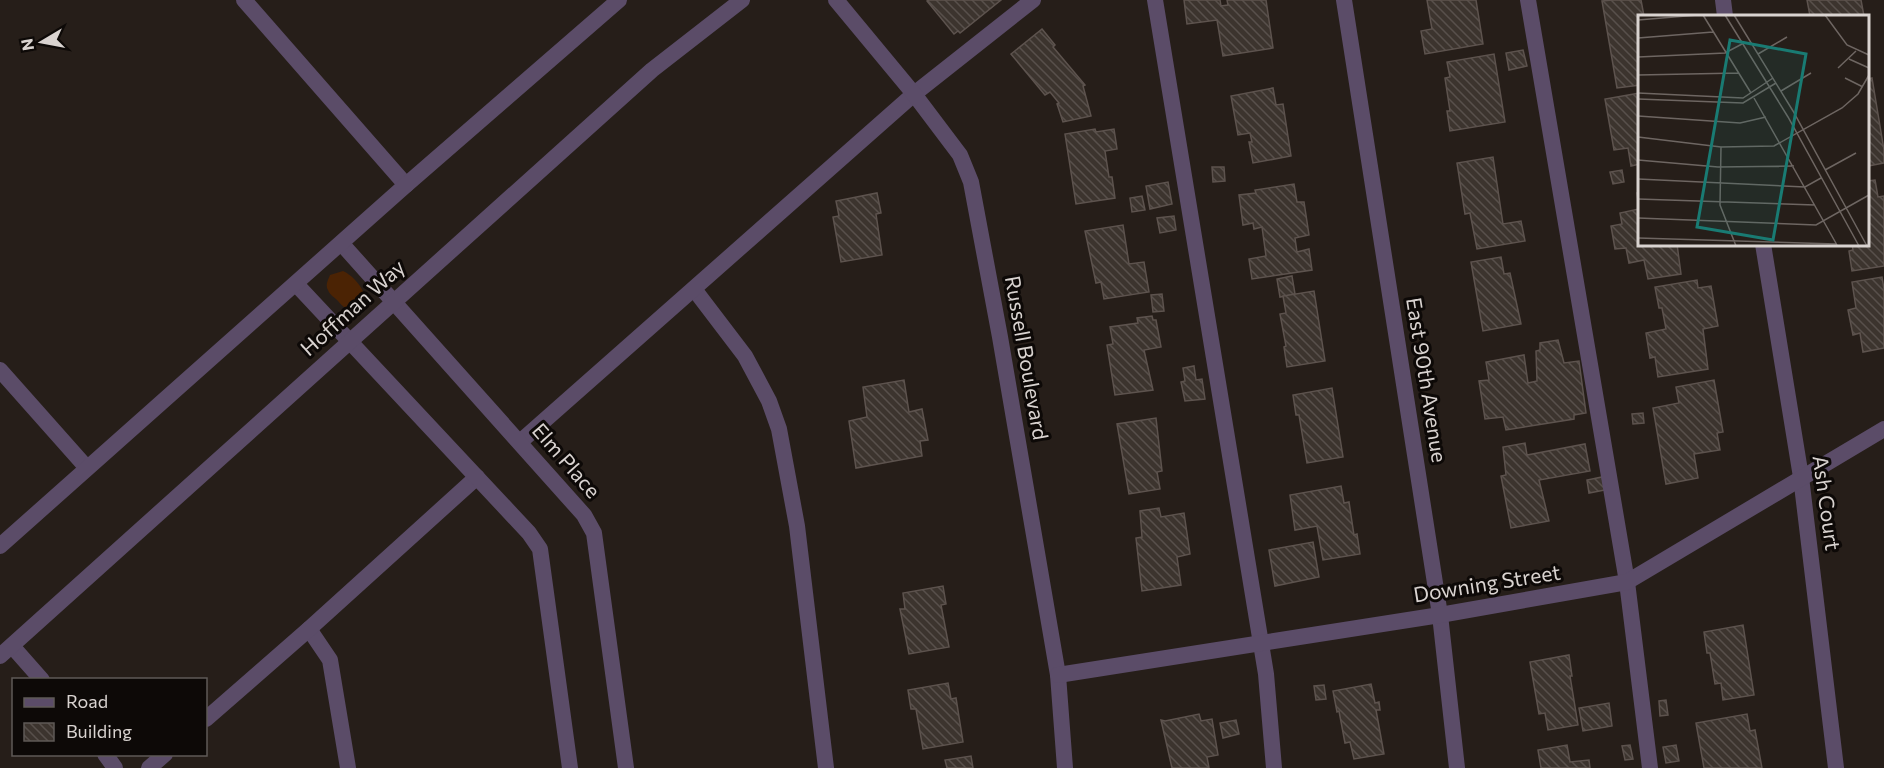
<svg xmlns="http://www.w3.org/2000/svg" width="1884" height="768" font-family="Commissioner,sans-serif">
<defs>
<pattern id="building-back-hatch" width="6" height="6" patternUnits="userSpaceOnUse" patternTransform="scale(1.5)"><rect width="6" height="6" fill="#3c342e"/><path d="M-1 5l2 2M0 0l6 6M5-1l2 2" fill="none" stroke="#58504b"/></pattern>
</defs>
<rect width="100%" height="100%" fill="#261e19"/>
<path fill="#4b2304" d="M343,271C354,276 366,290 366,303C357,316 347,312 338,301C335,298 329,294 328,290C325,285 328,280 330,275Z"/>
<g fill="url(#building-back-hatch)" stroke="#5d534e" stroke-width="1.5">
<polygon points="929,0 1001,0 960,33 958,31 954,34 927,1"/>
<polygon points="1184,0 1220,0 1221,6 1228,5 1227,0 1266,0 1273,48 1223,56 1217,20 1187,24"/>
<polygon points="1427,0 1476,0 1483,44 1425,54 1421,31 1432,29"/>
<polygon points="1612,0 1641,0 1644,16 1640,16 1640,85 1617,88 1602,1"/>
<polygon points="1807,0 1861,0 1864,16 1810,16"/>
<polygon points="1042,29 1055,45 1053,47 1085,85 1083,86 1091,116 1063,122 1057,104 1059,103 1050,92 1045,95 1011,54"/>
<polygon points="1523,50 1527,66 1509,70 1506,53"/>
<polygon points="1494,54 1505,122 1450,131 1447,111 1450,111 1445,78 1450,77 1447,62"/>
<polygon points="1872,78 1884,150 1884,163 1868,166 1868,79"/>
<polygon points="1273,88 1276,105 1283,104 1291,156 1253,163 1249,142 1252,142 1250,133 1238,135 1231,96"/>
<polygon points="1640,93 1640,164 1631,166 1628,148 1614,150 1605,99"/>
<polygon points="1095,129 1096,132 1114,129 1117,149 1105,151 1109,177 1112,177 1115,198 1076,204 1065,134"/>
<polygon points="1493,157 1503,224 1521,221 1525,241 1477,249 1470,213 1465,214 1457,163"/>
<polygon points="1212,167 1224,167 1225,181 1213,182"/>
<polygon points="1622,170 1624,182 1613,184 1610,172"/>
<polygon points="1875,180 1878,197 1884,196 1884,266 1852,271 1849,251 1853,250 1852,244 1868,244 1868,181"/>
<polygon points="1168,182 1172,204 1150,209 1146,186"/>
<polygon points="1294,184 1297,202 1304,202 1309,235 1295,238 1297,252 1309,249 1312,270 1252,279 1249,259 1266,256 1262,227 1254,229 1253,223 1243,225 1239,195 1256,193 1255,190"/>
<polygon points="877,193 881,213 876,214 882,255 841,262 833,217 839,216 836,201"/>
<polygon points="1637,193 1640,193 1640,244 1677,244 1681,274 1648,279 1644,260 1629,263 1626,248 1615,249 1611,226 1622,224 1620,213 1639,209"/>
<polygon points="1142,196 1145,210 1132,212 1130,198"/>
<polygon points="1174,216 1176,230 1160,233 1157,218"/>
<polygon points="1123,225 1129,264 1144,262 1149,292 1104,299 1101,282 1096,283 1085,231"/>
<polygon points="1501,257 1504,274 1510,273 1521,324 1483,331 1471,262"/>
<polygon points="1292,276 1295,294 1280,297 1277,279"/>
<polygon points="1882,277 1884,289 1884,348 1863,352 1860,333 1853,335 1848,310 1856,308 1852,282"/>
<polygon points="1697,280 1698,288 1711,286 1718,326 1703,329 1708,369 1658,377 1655,357 1650,358 1646,333 1666,329 1662,308 1659,308 1655,287"/>
<polygon points="1314,291 1325,361 1287,367 1284,347 1286,346 1280,314 1286,313 1283,296"/>
<polygon points="1162,294 1164,311 1153,312 1151,295"/>
<polygon points="1152,316 1153,320 1156,320 1161,347 1144,350 1153,390 1115,395 1107,345 1113,344 1110,327 1138,323 1137,318"/>
<polygon points="1558,340 1564,363 1579,361 1586,413 1574,415 1574,419 1506,430 1503,417 1485,419 1479,381 1489,380 1486,362 1524,355 1528,383 1537,381 1536,351 1540,350 1540,343"/>
<polygon points="1194,366 1196,380 1202,379 1205,399 1185,401 1181,382 1185,381 1183,368"/>
<polygon points="904,380 909,412 922,409 928,440 920,441 922,456 856,468 849,421 867,417 863,387"/>
<polygon points="1714,380 1723,432 1717,433 1720,450 1694,454 1698,478 1666,484 1653,408 1679,403 1676,387"/>
<polygon points="1332,388 1343,457 1307,463 1299,415 1296,415 1293,395"/>
<polygon points="1643,413 1644,423 1633,424 1632,414"/>
<polygon points="1156,418 1162,471 1157,472 1160,489 1129,494 1117,424"/>
<polygon points="1525,443 1527,455 1585,444 1590,471 1539,480 1549,521 1511,528 1501,476 1506,475 1503,447"/>
<polygon points="1602,477 1605,490 1589,493 1587,480"/>
<polygon points="1341,486 1344,503 1349,502 1354,535 1357,534 1360,554 1323,560 1317,526 1295,530 1290,495"/>
<polygon points="1159,508 1161,517 1184,513 1190,554 1177,557 1181,585 1142,591 1136,538 1142,537 1140,511"/>
<polygon points="1313,542 1319,577 1275,586 1269,550"/>
<polygon points="943,586 946,604 941,605 949,647 909,654 900,609 905,609 903,593"/>
<polygon points="1743,625 1754,695 1723,700 1721,683 1715,684 1710,653 1707,653 1704,632"/>
<polygon points="1569,655 1572,676 1570,676 1578,725 1548,730 1545,713 1539,714 1530,662"/>
<polygon points="948,683 951,699 956,698 963,742 923,749 916,709 911,709 908,690"/>
<polygon points="1371,684 1375,703 1379,702 1380,710 1376,710 1384,754 1354,759 1350,742 1345,743 1339,711 1337,712 1333,691"/>
<polygon points="1324,685 1326,699 1316,700 1314,686"/>
<polygon points="1666,700 1668,715 1660,716 1659,701"/>
<polygon points="1609,703 1612,726 1583,731 1579,708"/>
<polygon points="1199,714 1201,721 1212,719 1218,755 1207,757 1209,768 1172,768 1161,720 1165,721"/>
<polygon points="1747,714 1750,731 1755,730 1762,768 1704,768 1696,723"/>
<polygon points="1236,720 1239,734 1223,738 1220,723"/>
<polygon points="1567,745 1570,762 1589,760 1590,768 1541,768 1538,750"/>
<polygon points="1630,745 1633,759 1625,760 1622,746"/>
<polygon points="1676,745 1679,761 1666,763 1663,747"/>
<polygon points="971,756 973,768 947,768 945,760"/>
</g>
<g fill="none" stroke-linecap="round" stroke-linejoin="round">
<g stroke="#5b4c68" stroke-width="16">
<polyline points="1155,0 1266,674 1274,768"/>
<polyline points="1528,0 1627,582 1650,768"/>
<polyline points="694,289 745,356 769,401 779,429 797,526 826,768"/>
<polyline points="520,442 914,94 1033,0"/>
<polyline points="309,629 330,660 348,768"/>
<polyline points="206,719 309,629 477,477"/>
<polyline points="149,768 165,754"/>
</g>
<g stroke="#5b4c68" stroke-width="16">
<polyline points="244,0 406,185"/>
<polyline points="836,0 914,94 960,155 971,182 1000,337 1058,675 1065,768"/>
<polyline points="1344,0 1440,615 1457,768"/>
<polyline points="1723,0 1725,16"/>
<polyline points="342,244 584,515 594,533 626,768"/>
<polyline points="1763,244 1801,477 1836,768"/>
<polyline points="296,284 529,533 540,549 570,768"/>
<polyline points="0,370 87,468"/>
<polyline points="0,546 406,185 619,0"/>
<polyline points="12,646 42,680"/>
<polyline points="0,656 652,70 742,0"/>
<polyline points="1058,675 1440,615 1627,582 1884,429"/>
<polyline points="105,754 115,768"/>
</g>
</g>
<g text-anchor="middle" stroke-width="6" stroke-linejoin="round" paint-order="stroke">
<g font-size="21" fill="#d9d3d0" stroke="#0d0907">
<text transform="translate(353 308) rotate(-42)" y="7">Hoffman Way</text>
<text transform="translate(1026 358) rotate(80)" y="7">Russell Boulevard</text>
<text transform="translate(1426 380) rotate(81)" y="7">East 90th Avenue</text>
<text transform="translate(566 461) rotate(49)" y="7">Elm Place</text>
<text transform="translate(1826 503) rotate(82)" y="7">Ash Court</text>
<text transform="translate(1487 584) rotate(-9)" y="7">Downing Street</text>
</g>
</g>
<g transform="translate(1638 15)">
<rect width="231" height="231" fill="#261e19"/>
<path fill="none" stroke="#6e6662" stroke-width="1.5" d="M65,0L113,78M87,0L150,102L221,231M96,0L155,96L229,231M187,0L209,30L231,40M0,5L60,0M0,23L75,17M120,39L149,22M0,42L87,38L104,29M211,44L231,53M200,53L218,36M0,60L101,58M207,63L225,72M143,76L173,58M0,78L105,83L135,63M116,83L199,230M0,84L105,88L138,68M0,101L102,108L128,102M0,122L83,132L136,131L204,93L220,79L231,60M83,132L82,190L98,231M0,145L80,152L156,151M187,155L218,138M0,164L167,172L183,163M0,184L177,190M0,203L178,210L231,180M0,223L198,229"/>
<path fill="#197b73" fill-opacity="0.15" stroke="#197b73" stroke-width="3" d="M92,25L168,39L135,225L59,212Z"/>
<rect width="231" height="231" fill="none" stroke="#d9d3d0" stroke-width="3"/>
</g>
<rect x="12" y="678" width="195" height="78" fill="#0d0907" stroke="#5f5a57" stroke-width="1.5"/>
<rect x="24" y="698" width="30" height="9" fill="#5b4c68" stroke="#5f5a57" stroke-width="1.5"/>
<text x="66" y="708" font-size="18" fill="#d9d3d0">Road</text>
<rect x="24" y="723" width="30" height="18" fill="url(#building-back-hatch)" stroke="#5f5a57" stroke-width="1.5"/>
<text x="66" y="738" font-size="18" fill="#d9d3d0">Building</text>
<g transform="translate(42 42) rotate(260)" stroke="#0d0907" stroke-width="4.5" paint-order="stroke">
<path d="M0-4.5L10 22L0 15L-10 22Z" fill="#d9d3d0"/>
<text y="-9" font-size="16" font-weight="bold" text-anchor="middle" fill="#d9d3d0">N</text>
</g>
</svg>
